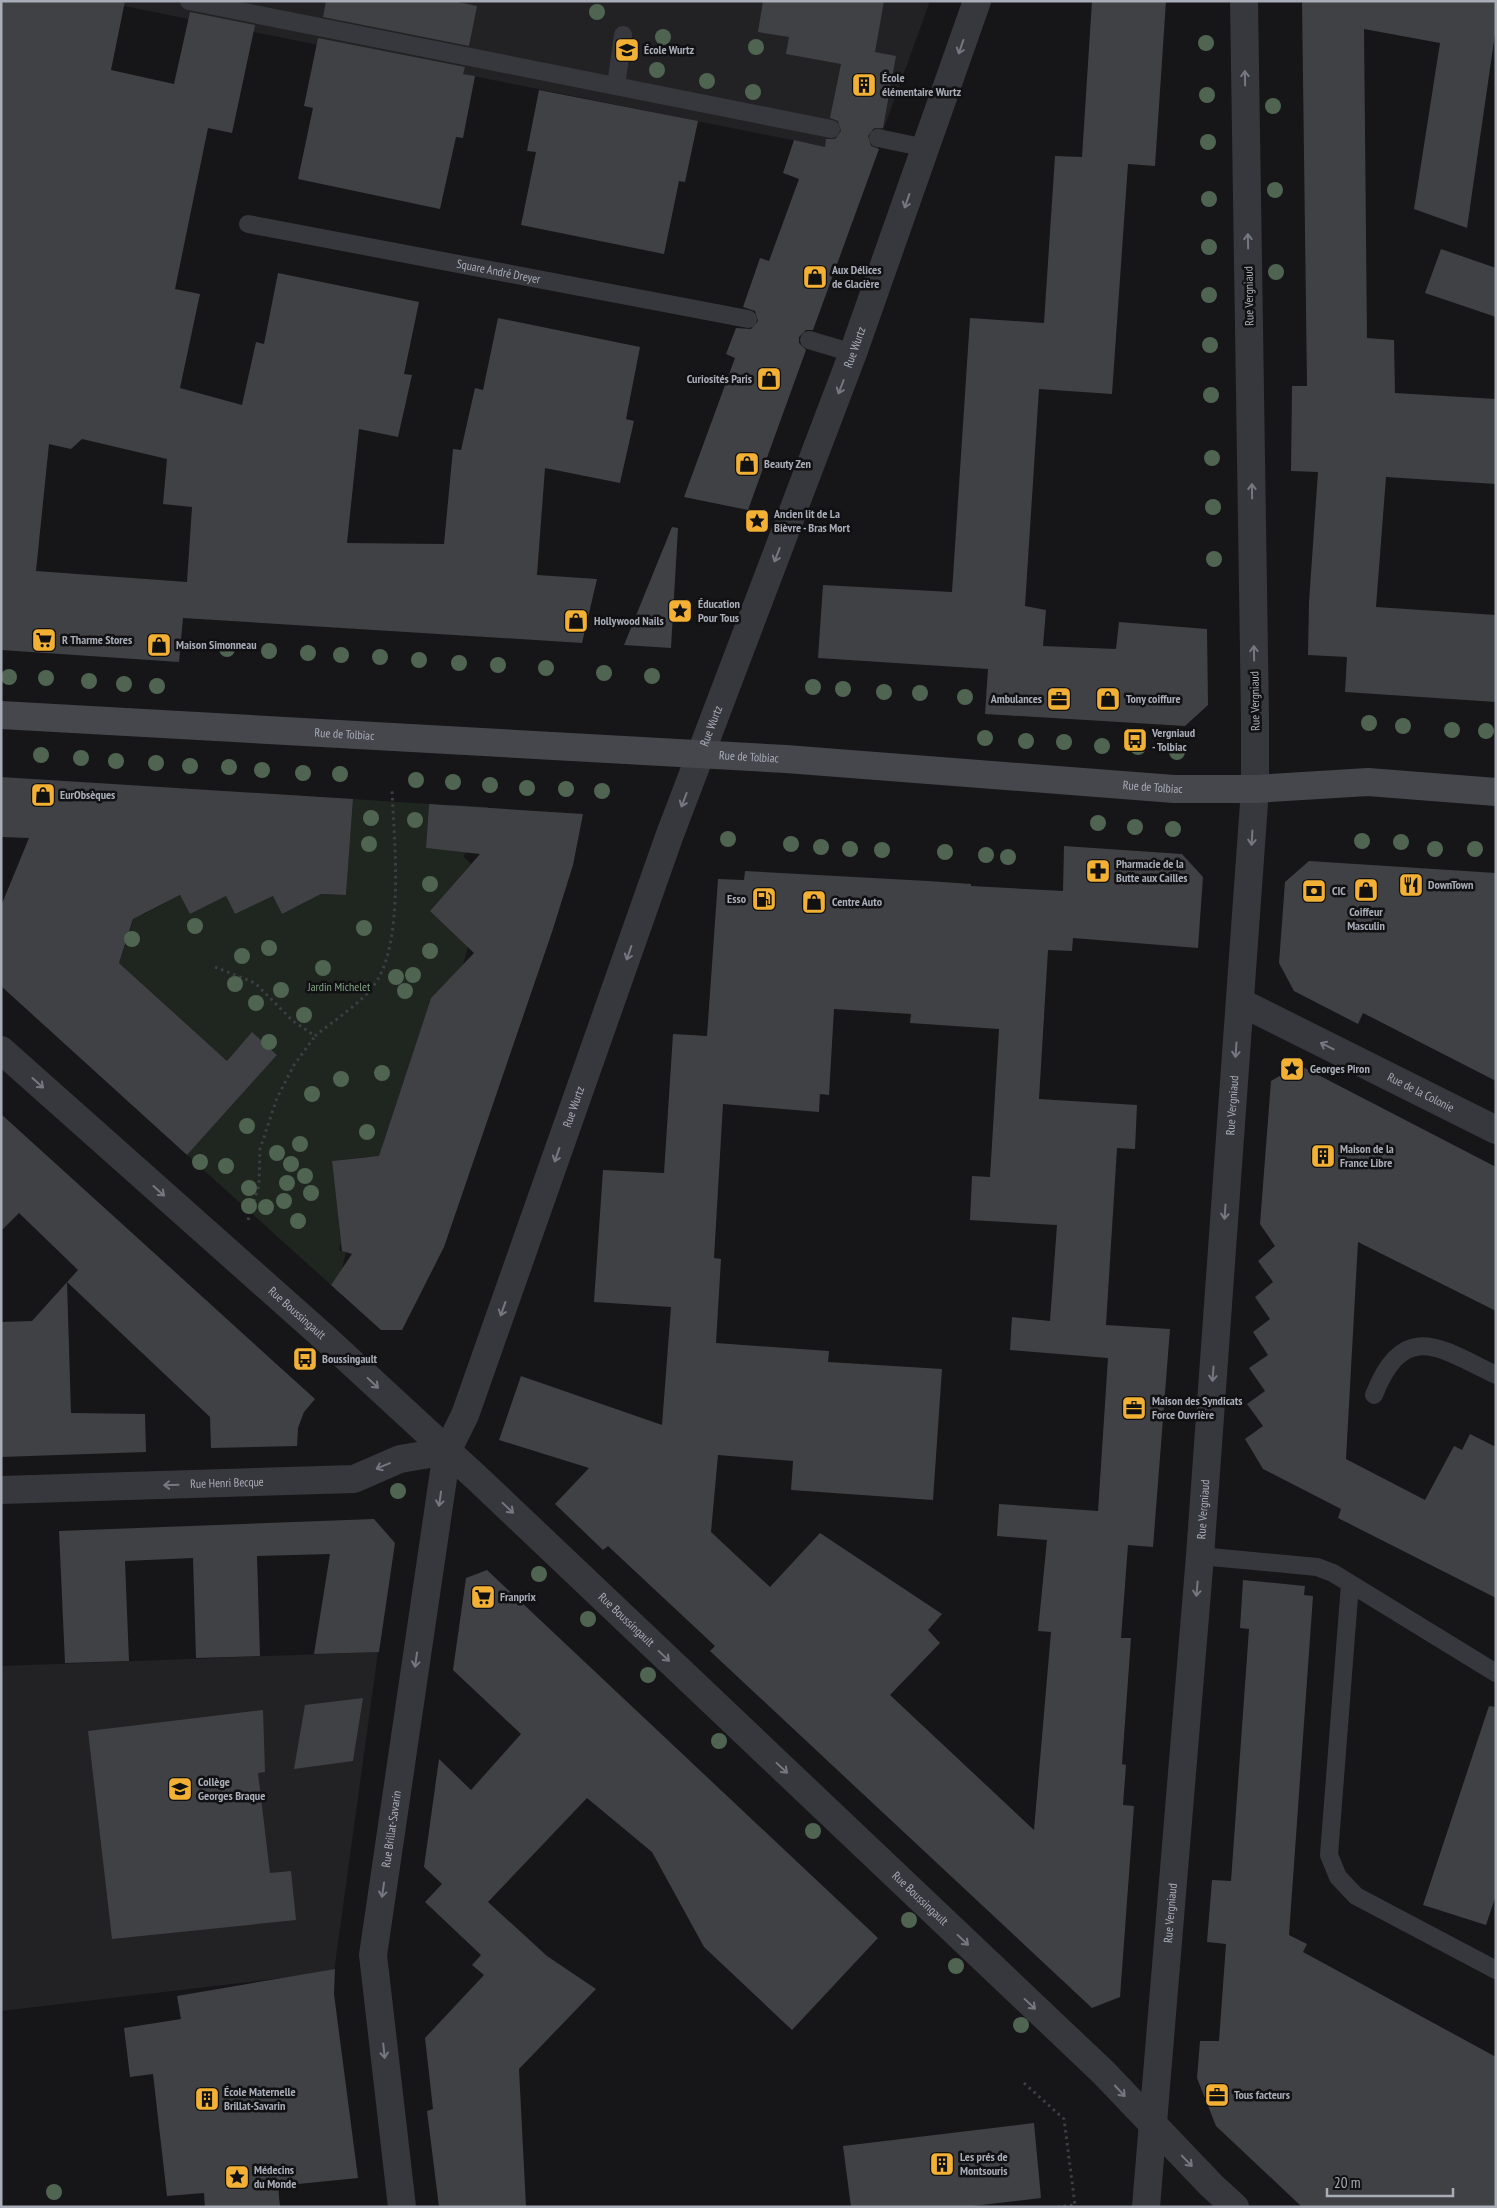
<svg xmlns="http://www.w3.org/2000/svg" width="1497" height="2208" font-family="'PT Sans Narrow',sans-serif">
<rect width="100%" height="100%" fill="#161618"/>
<g fill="#222225">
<polygon points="99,1 930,1 880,139 876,157"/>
<polygon points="378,1652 334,1972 1,2011 1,1666"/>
</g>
<polygon fill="#1e261f" points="353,799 429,804 426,848 450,850 452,805 488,807 481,837 463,856 471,864 431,910 468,947 463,965 431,998 382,1147 384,1160 367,1160 366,1157 332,1161 341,1243 339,1250 346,1252 342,1269 331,1285 187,1155 277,1055 252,1033 227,1061 119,963 135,915 142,911 144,914 180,895 190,914 226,896 235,914 273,896 282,914 321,894 346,895"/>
<g fill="#404145" fill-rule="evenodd">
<path d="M1,1H125L111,70L174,84L190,12L255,25L232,133L208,128L175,289L200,294L180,388L242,405L256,342L264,344L278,273L419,302L404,374L412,375L398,437L359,429L347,543L444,544L453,449L461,450L475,388L483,390L498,318L640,347L626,419L634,421L620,483L545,468L537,575L597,579L582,643L183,618L179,662L1,650ZM82,439L167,459L163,504L192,507L187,582L36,571L49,444L71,449Z"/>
<polygon points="326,1 453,1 477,6 469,46 323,17"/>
<polygon points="763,1 884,1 875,52 896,56 883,128 874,128 868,136 871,146 879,149 813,330 806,330 799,337 799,343 806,350 748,510 684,497 735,358 726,354 736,328 751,329 758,321 755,311 743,307 760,258 769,261 799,179 783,173 794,140 825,147 826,139 835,139 841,131 838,121 830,118 841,64 786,54 789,37 758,32"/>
<polygon points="1092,1 1166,1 1155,166 1128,164 1112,394 1039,389 1025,606 1046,610 1043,646 1116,649 1119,622 1207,629 1208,705 1185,726 985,714 988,669 818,658 823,585 952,592 970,318 1044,323 1055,156 1082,157"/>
<polygon points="1302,1 1496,1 1496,27 1467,228 1414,209 1440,43 1364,29 1367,338 1394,340 1395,393 1496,399 1496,484 1386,477 1376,607 1496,615 1496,702 1345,692 1347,657 1308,655 1309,602 1318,472 1291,471 1292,386 1307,386"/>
<polygon points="318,38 465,67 463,74 475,76 463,138 456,137 440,209 298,179 313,108 304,106"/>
<polygon points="539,90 698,121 685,182 679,181 664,254 521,225 536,152 527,151"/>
<polygon points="1441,249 1496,268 1496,317 1425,293"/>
<polygon points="672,527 678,528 671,648 624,645"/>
<polygon points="1,777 353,799 346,895 321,894 282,914 273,896 235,914 226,896 190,914 180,895 133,919 119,963 227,1061 252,1032 277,1055 187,1155 1,986 1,906 29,838 1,837"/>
<polygon points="429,804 583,814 573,865 552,932 444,1247 402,1330 381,1330 331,1285 352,1254 342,1251 332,1161 379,1156 431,998 474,953 430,911 480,854 426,848"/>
<path d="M1064,846L1182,854L1203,877L1198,948L1073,938L1072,951L1048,950L1039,1099L1137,1105L1135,1149L1117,1148L1106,1325L1170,1329L1153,1547L1128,1545L1121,1638H1131L1122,1764L1126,1765L1123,1805L1134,1806L1120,1997L1092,2008L710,1651L715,1646L654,1589L608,1546L603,1550L555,1504L589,1468L499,1440L521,1376L662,1425L671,1307L594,1302L603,1170L664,1173L673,1034L707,1036L718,879L744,880L745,871L928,881L971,884V886L1063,891ZM834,1009L911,1014L910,1023L999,1029L990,1177L972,1176L970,1220L1057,1225L1050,1321L1012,1317L1010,1350L1108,1358L1098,1511L999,1504L997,1536L1047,1540L1038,1631L1051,1632L1034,1830L890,1695L940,1643L928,1630L942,1614L820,1533L770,1587L711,1532L718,1455L793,1461L791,1490L933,1500L942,1369L828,1362L829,1351L716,1343L721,1259L714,1258L723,1104L819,1112L820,1094L829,1095Z"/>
<polygon points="1309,861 1496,873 1496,1081 1363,1013 1358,1024 1294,991 1279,963 1285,882"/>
<polygon points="1299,1065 1496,1167 1496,1311 1358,1242 1346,1459 1425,1500 1454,1446 1462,1450 1470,1434 1496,1447 1496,1598 1338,1518 1341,1509 1263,1469 1245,1439 1263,1426 1247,1404 1265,1391 1249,1368 1268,1355 1253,1332 1270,1319 1255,1297 1273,1282 1258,1261 1275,1246 1260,1224 1271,1081"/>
<polygon points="1,1114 315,1399 304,1412 298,1428 297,1446 211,1448 210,1417 67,1282 71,1413 145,1414 146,1452 1,1457 1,1322 32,1321 78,1270 19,1213 1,1231"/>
<polygon points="374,1519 395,1543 379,1652 314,1654 330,1554 257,1556 260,1656 196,1658 193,1558 125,1561 129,1661 65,1663 59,1531"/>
<polygon points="487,1570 878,1938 792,2030 704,1947 652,1852 587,1798 488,1902 547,1956 596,1989 519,2069 526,2207 439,2207 427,2111 433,2109 425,2038 484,1975 472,1965 481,1955 425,1902 442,1884 424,1867 439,1759 471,1790 521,1734 453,1670 466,1578"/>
<polygon points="1243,1580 1305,1586 1304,1595 1313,1596 1289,1935 1307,1944 1303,1952 1496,2057 1496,2207 1302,2207 1216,2126 1197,2078 1200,2041 1219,2041 1226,1944 1207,1942 1212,1880 1231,1881 1249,1629 1240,1628"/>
<polygon points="363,1698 353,1761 294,1769 305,1705"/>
<polygon points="1489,1706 1496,1707 1496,1895 1486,1925 1423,1905"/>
<polygon points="263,1710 265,1772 258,1773 270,1873 291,1871 296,1920 112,1939 88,1731"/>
<polygon points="335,1969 334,1994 358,2178 278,2186 280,2207 205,2207 204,2193 167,2196 153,2074 130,2077 124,2028 181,2019 177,1996"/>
<polygon points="1034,2123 1041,2198 964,2207 851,2207 843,2146"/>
</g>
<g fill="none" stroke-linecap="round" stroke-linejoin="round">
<g stroke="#3d3f44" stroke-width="3" stroke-dasharray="2.5 4" stroke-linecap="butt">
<path d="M215,967L255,983L293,1021L315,1036C332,1022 358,1005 371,989C406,949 394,840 392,790"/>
<polyline points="248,1220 259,1185 260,1149 277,1098 294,1065 315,1036"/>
<polyline points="1024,2083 1064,2119 1075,2205 1056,2207"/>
</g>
<g stroke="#37383d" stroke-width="18">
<polyline points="189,1 831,129"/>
<polyline points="616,86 623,35"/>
<polyline points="878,138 926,148"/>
<path id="s1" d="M248,224L748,319"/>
<polyline points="809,340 853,353"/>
<path d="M1374,1395C1404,1319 1440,1348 1496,1375"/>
<polyline points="1200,1556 1317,1567 1333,1573 1496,1673"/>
<polyline points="1350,1584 1329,1855 1338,1877 1356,1896 1496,1970"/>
</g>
<g stroke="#37383d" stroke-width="28">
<path id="s2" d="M1240,1002L1496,1130"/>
<path id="s3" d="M1,1050L325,1338L479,1480L1103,2072L1211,2185L1235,2207"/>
<path id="s4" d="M1,1490L354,1479L400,1459L447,1451"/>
<path id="s5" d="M402,2207L373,1955L447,1451L465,1415L669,837L853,353L977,1"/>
<path id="s6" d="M1146,2207L1200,1556L1255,789V719L1244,1"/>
</g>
<path stroke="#45474d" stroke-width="28" id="s7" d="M1,715L786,759L1174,789H1255L1368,782L1496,792"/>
</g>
<g fill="#506452">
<circle cx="597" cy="12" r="8"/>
<circle cx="663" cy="37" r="8"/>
<circle cx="1206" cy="43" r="8"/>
<circle cx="756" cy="47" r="8"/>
<circle cx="657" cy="70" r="8"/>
<circle cx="707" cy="81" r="8"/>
<circle cx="753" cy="92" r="8"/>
<circle cx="1207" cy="95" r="8"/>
<circle cx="1273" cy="106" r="8"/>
<circle cx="1208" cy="142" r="8"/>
<circle cx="1275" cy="190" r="8"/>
<circle cx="1209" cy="199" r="8"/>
<circle cx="1209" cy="247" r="8"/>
<circle cx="1276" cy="272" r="8"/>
<circle cx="1209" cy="295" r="8"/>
<circle cx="1210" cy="345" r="8"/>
<circle cx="1211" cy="395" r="8"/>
<circle cx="1212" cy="458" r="8"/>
<circle cx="1213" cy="507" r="8"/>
<circle cx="1214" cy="559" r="8"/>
<circle cx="227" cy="649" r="8"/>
<circle cx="269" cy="651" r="8"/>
<circle cx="308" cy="653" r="8"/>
<circle cx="341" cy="655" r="8"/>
<circle cx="380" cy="657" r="8"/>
<circle cx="419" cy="660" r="8"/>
<circle cx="459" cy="663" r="8"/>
<circle cx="498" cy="665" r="8"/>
<circle cx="546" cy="668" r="8"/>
<circle cx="604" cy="673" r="8"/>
<circle cx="652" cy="676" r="8"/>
<circle cx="9" cy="677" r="8"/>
<circle cx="46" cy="678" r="8"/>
<circle cx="89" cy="681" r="8"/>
<circle cx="124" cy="684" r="8"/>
<circle cx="157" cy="686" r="8"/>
<circle cx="813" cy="687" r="8"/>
<circle cx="843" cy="689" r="8"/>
<circle cx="884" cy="692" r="8"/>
<circle cx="920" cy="693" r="8"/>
<circle cx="965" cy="697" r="8"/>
<circle cx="1369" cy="723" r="8"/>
<circle cx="1403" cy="726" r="8"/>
<circle cx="1452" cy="730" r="8"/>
<circle cx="1486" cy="731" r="8"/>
<circle cx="985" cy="738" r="8"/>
<circle cx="1026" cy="741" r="8"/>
<circle cx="1064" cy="742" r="8"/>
<circle cx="1102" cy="746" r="8"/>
<circle cx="1138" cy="747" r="8"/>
<circle cx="1177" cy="752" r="8"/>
<circle cx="41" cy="755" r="8"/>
<circle cx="81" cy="758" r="8"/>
<circle cx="116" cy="761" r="8"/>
<circle cx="156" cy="763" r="8"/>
<circle cx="190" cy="766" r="8"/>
<circle cx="229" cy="767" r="8"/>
<circle cx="262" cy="770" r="8"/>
<circle cx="303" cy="773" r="8"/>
<circle cx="340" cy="774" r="8"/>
<circle cx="416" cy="780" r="8"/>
<circle cx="453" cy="782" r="8"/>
<circle cx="490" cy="785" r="8"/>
<circle cx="527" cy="788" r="8"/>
<circle cx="566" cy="789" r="8"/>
<circle cx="602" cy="791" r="8"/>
<circle cx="371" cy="818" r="8"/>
<circle cx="415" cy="820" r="8"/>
<circle cx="1098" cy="823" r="8"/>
<circle cx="1135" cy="827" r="8"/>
<circle cx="1173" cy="829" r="8"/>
<circle cx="728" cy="839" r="8"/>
<circle cx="1362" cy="841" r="8"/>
<circle cx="1401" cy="842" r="8"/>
<circle cx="369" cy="844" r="8"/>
<circle cx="791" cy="844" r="8"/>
<circle cx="821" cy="847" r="8"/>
<circle cx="850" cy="849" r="8"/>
<circle cx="1435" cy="849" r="8"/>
<circle cx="1475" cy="849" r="8"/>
<circle cx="882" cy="850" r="8"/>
<circle cx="945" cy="852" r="8"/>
<circle cx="986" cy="855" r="8"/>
<circle cx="1008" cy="857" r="8"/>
<circle cx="430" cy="884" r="8"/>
<circle cx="195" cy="926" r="8"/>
<circle cx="364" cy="928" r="8"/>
<circle cx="132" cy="939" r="8"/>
<circle cx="269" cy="948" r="8"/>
<circle cx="430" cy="951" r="8"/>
<circle cx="242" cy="956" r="8"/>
<circle cx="323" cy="968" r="8"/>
<circle cx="413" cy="975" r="8"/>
<circle cx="396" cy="977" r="8"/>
<circle cx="235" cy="984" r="8"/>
<circle cx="281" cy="990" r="8"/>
<circle cx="405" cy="991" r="8"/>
<circle cx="256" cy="1003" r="8"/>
<circle cx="304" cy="1015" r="8"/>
<circle cx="269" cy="1042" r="8"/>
<circle cx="382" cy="1073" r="8"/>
<circle cx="341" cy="1079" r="8"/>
<circle cx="312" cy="1094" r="8"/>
<circle cx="247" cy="1126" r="8"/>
<circle cx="367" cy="1132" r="8"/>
<circle cx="300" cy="1144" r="8"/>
<circle cx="277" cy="1153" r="8"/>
<circle cx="200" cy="1162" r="8"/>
<circle cx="291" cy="1164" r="8"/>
<circle cx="226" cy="1166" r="8"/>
<circle cx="305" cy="1176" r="8"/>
<circle cx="287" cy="1183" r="8"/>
<circle cx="249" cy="1188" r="8"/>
<circle cx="311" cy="1193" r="8"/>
<circle cx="284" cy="1201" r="8"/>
<circle cx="249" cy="1206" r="8"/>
<circle cx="266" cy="1207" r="8"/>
<circle cx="298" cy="1221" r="8"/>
<circle cx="398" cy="1491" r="8"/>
<circle cx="539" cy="1574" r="8"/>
<circle cx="588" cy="1619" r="8"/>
<circle cx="648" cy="1675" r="8"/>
<circle cx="719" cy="1741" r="8"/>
<circle cx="813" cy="1831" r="8"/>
<circle cx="909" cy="1920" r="8"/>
<circle cx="956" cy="1966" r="8"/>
<circle cx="1021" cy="2025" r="8"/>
<circle cx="54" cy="2192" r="8"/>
</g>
<defs><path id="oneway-shaft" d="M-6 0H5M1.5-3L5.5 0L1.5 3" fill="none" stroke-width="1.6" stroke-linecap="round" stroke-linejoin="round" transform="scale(1.25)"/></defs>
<g stroke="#757881">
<use href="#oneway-shaft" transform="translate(961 47) rotate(109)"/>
<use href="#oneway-shaft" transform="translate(1245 78) rotate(-91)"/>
<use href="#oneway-shaft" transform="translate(907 201) rotate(109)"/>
<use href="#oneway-shaft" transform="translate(1248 241) rotate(-91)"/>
<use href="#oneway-shaft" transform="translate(841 387) rotate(111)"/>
<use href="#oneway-shaft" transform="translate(1252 491) rotate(-91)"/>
<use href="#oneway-shaft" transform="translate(777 555) rotate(111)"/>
<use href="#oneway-shaft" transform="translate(1254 653) rotate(-91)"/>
<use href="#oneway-shaft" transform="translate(684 800) rotate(111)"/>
<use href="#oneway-shaft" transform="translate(1252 838) rotate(93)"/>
<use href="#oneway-shaft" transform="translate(629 953) rotate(109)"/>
<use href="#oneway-shaft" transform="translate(1327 1046) rotate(-153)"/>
<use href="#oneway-shaft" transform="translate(1236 1050) rotate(94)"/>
<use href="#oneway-shaft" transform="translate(38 1083) rotate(42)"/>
<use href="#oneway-shaft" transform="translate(557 1155) rotate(109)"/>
<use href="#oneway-shaft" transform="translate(159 1191) rotate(42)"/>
<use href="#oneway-shaft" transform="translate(1225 1212) rotate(94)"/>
<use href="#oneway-shaft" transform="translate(503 1309) rotate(109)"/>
<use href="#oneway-shaft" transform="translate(1213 1374) rotate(94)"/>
<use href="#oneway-shaft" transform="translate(373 1383) rotate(43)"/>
<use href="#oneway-shaft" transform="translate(383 1466) rotate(157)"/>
<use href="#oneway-shaft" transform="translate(171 1485) rotate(178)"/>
<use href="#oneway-shaft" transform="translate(440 1499) rotate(98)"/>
<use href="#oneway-shaft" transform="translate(508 1508) rotate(43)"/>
<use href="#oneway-shaft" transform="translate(1197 1589) rotate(95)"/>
<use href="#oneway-shaft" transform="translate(664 1656) rotate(43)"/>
<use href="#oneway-shaft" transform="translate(416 1660) rotate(98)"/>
<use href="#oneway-shaft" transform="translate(782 1768) rotate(43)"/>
<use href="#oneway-shaft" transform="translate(383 1890) rotate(98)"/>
<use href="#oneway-shaft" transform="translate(963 1940) rotate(43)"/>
<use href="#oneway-shaft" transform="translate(1030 2004) rotate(43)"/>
<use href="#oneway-shaft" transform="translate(384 2051) rotate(84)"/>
<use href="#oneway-shaft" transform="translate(1120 2091) rotate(47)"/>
<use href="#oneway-shaft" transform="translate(1187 2161) rotate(46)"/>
</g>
<defs>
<symbol id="school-square" viewBox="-11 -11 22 22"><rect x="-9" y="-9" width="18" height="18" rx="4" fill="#f2b134" stroke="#111113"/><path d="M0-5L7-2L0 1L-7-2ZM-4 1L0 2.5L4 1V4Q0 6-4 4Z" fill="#111"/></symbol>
<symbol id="building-square" viewBox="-11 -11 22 22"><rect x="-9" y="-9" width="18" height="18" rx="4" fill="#f2b134" stroke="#111113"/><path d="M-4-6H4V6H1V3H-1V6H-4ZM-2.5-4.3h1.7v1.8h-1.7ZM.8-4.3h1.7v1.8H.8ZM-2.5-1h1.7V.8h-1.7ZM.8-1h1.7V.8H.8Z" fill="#111"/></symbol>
<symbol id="shop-square" viewBox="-11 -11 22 22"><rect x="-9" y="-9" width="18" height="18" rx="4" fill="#f2b134" stroke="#111113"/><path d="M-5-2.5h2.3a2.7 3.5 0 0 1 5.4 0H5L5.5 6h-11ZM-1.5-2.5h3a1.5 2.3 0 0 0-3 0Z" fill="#111"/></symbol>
<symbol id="sight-square" viewBox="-11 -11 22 22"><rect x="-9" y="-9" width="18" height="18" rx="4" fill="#f2b134" stroke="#111113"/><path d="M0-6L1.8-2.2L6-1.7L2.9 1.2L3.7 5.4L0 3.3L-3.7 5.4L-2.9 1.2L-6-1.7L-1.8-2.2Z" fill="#111"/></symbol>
<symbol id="supermarket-square" viewBox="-11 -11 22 22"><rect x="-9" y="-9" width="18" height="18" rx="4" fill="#f2b134" stroke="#111113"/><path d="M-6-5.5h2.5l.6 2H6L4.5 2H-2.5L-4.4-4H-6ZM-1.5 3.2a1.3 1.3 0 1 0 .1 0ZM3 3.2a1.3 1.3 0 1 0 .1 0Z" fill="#111"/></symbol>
<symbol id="office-square" viewBox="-11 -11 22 22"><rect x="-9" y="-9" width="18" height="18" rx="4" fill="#f2b134" stroke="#111113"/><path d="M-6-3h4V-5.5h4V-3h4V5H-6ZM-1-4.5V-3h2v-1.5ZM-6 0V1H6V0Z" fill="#111"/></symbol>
<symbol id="bus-square" viewBox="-11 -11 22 22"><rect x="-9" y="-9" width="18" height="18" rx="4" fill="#f2b134" stroke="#111113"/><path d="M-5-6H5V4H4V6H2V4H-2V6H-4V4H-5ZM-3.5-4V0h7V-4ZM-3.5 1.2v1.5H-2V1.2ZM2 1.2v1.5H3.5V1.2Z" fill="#111"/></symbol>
<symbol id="pharmacy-square" viewBox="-11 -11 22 22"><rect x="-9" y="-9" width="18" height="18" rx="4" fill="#f2b134" stroke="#111113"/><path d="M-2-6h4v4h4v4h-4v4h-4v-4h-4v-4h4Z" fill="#111"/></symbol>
<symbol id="restaurant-square" viewBox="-11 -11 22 22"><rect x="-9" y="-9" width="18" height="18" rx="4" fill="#f2b134" stroke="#111113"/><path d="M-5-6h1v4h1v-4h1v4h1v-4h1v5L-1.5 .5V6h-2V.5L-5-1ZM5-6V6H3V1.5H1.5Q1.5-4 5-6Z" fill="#111"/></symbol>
<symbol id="bank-square" viewBox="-11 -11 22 22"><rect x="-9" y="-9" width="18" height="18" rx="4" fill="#f2b134" stroke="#111113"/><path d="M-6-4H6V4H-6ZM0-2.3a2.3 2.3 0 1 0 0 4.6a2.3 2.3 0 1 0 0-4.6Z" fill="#111"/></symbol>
<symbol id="fuel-square" viewBox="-11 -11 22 22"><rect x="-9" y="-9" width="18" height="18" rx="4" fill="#f2b134" stroke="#111113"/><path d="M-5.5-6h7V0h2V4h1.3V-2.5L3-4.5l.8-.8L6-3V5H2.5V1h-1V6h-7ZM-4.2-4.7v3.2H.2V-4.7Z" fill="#111"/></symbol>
</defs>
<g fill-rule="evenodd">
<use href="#school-square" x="613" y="36" width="28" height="28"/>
<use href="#building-square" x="850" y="71" width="28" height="28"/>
<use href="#shop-square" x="801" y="263" width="28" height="28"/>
<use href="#shop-square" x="755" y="365" width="28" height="28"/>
<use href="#shop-square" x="733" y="450" width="28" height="28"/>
<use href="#sight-square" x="743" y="507" width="28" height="28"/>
<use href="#sight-square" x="666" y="597" width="28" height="28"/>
<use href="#shop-square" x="562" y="607" width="28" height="28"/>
<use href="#supermarket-square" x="30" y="626" width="28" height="28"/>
<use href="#shop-square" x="145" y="631" width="28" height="28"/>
<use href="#office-square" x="1045" y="685" width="28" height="28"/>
<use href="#shop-square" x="1094" y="685" width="28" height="28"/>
<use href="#bus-square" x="1121" y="726" width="28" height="28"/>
<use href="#shop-square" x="29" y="781" width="28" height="28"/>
<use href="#pharmacy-square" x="1084" y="857" width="28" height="28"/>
<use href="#restaurant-square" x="1397" y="871" width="28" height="28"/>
<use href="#shop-square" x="1352" y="876" width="28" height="28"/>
<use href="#bank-square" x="1300" y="877" width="28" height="28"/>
<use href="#fuel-square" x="750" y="885" width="28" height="28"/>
<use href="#shop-square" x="800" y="888" width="28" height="28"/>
<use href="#sight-square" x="1278" y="1055" width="28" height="28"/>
<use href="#building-square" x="1309" y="1142" width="28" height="28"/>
<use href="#bus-square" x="291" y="1345" width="28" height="28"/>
<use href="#office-square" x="1120" y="1394" width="28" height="28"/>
<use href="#supermarket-square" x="469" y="1583" width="28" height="28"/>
<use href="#school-square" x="166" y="1775" width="28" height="28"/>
<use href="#office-square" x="1203" y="2081" width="28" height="28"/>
<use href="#building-square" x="193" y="2085" width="28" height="28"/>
<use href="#building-square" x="928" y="2150" width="28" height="28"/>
<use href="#sight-square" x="223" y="2163" width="28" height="28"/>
</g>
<g text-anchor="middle" stroke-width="5" stroke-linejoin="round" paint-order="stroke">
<g font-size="12" font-weight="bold" fill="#a8adb8" stroke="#111113" text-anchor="start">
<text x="644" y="54">École Wurtz</text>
<text x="882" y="82">École<tspan x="882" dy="14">élémentaire Wurtz</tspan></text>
<text x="832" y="274">Aux Délices<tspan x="832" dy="14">de Glacière</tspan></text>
<text x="752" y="383" text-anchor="end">Curiosités Paris</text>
<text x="764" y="468">Beauty Zen</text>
<text x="774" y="518">Ancien lit de La<tspan x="774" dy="14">Bièvre - Bras Mort</tspan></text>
<text x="698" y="608">Éducation<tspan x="698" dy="14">Pour Tous</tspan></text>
<text x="594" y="625">Hollywood Nails</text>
<text x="62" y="644">R Tharme Stores</text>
<text x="176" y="649">Maison Simonneau</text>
<text x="1042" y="703" text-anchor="end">Ambulances</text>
<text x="1126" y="703">Tony coiffure</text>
<text x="1152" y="737">Vergniaud<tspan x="1152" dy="14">- Tolbiac</tspan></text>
<text x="60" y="799">EurObsèques</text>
<text x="1116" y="868">Pharmacie de la<tspan x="1116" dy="14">Butte aux Cailles</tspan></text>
<text x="1428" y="889">DownTown</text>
<text x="1332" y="895">CIC</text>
<text x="746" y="903" text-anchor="end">Esso</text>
<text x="832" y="906">Centre Auto</text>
<text x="1366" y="916" text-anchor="middle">Coiffeur<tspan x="1366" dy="14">Masculin</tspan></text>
<text x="1310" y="1073">Georges Piron</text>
<text x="1340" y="1153">Maison de la<tspan x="1340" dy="14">France Libre</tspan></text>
<text x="322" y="1363">Boussingault</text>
<text x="1152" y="1405">Maison des Syndicats<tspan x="1152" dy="14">Force Ouvrière</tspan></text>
<text x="500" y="1601">Franprix</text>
<text x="198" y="1786">Collège<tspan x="198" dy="14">Georges Braque</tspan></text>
<text x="224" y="2096">École Maternelle<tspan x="224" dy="14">Brillat-Savarin</tspan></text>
<text x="1234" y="2099">Tous facteurs</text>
<text x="960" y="2161">Les prés de<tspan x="960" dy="14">Montsouris</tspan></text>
<text x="254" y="2174">Médecins<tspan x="254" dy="14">du Monde</tspan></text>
</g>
<g font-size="12" fill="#a8adb8" stroke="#111113">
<text dy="4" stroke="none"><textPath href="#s1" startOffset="255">Square André Dreyer</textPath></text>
<text transform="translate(1249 296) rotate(-91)" y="4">Rue Vergniaud</text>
<text dy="4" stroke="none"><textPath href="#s5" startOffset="1940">Rue Wurtz</textPath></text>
<text transform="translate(1255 701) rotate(-91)" y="4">Rue Vergniaud</text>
<text dy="4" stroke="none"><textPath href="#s5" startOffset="1535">Rue Wurtz</textPath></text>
<text dy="4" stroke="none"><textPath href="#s7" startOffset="344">Rue de Tolbiac</textPath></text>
<text dy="4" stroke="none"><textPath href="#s7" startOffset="749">Rue de Tolbiac</textPath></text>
<text dy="4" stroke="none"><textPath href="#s7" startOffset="1154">Rue de Tolbiac</textPath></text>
<text dy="4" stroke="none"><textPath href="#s2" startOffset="202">Rue de la Colonie</textPath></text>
<text dy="4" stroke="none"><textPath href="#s6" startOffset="1105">Rue Vergniaud</textPath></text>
<text dy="4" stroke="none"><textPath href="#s5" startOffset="1130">Rue Wurtz</textPath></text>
<text dy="4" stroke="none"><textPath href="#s3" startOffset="396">Rue Boussingault</textPath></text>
<text dy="4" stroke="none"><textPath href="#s4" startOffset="226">Rue Henri Becque</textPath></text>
<text dy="4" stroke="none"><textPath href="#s6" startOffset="700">Rue Vergniaud</textPath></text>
<text dy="4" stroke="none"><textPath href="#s3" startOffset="846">Rue Boussingault</textPath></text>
<text dy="4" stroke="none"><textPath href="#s5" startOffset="381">Rue Brillat-Savarin</textPath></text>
<text dy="4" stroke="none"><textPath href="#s3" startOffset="1251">Rue Boussingault</textPath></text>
<text dy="4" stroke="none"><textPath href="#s6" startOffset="295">Rue Vergniaud</textPath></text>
</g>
<g font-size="12" fill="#7fa381" stroke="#111113">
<text x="339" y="991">Jardin Michelet</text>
</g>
</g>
<rect width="1497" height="2208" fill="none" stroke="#a8adb8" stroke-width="5"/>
<path d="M1327 2188v8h126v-8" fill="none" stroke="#a8adb8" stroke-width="2.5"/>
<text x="1334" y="2188" font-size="15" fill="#a8adb8" stroke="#111113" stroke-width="4" paint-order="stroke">20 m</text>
</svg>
